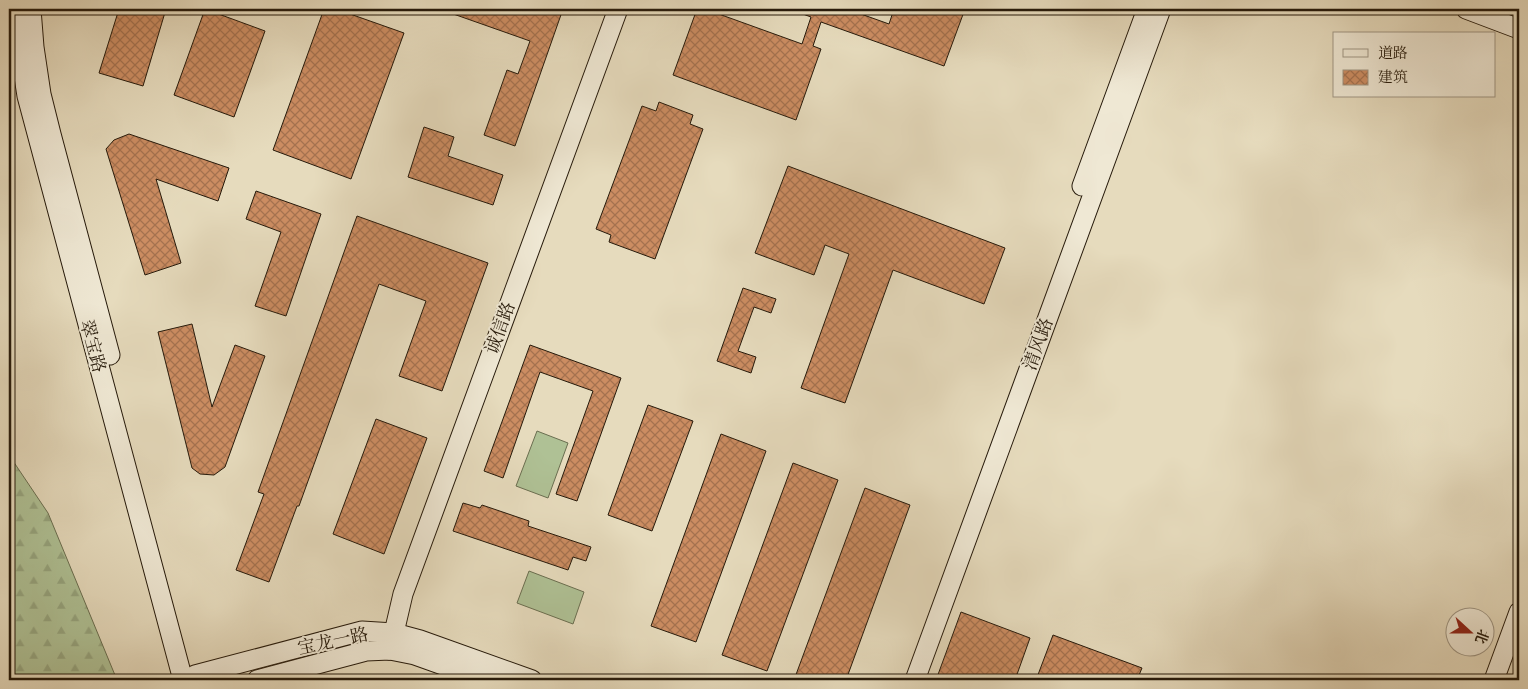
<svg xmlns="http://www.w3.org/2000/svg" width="1528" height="689" font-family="'EB Garamond','Noto Serif SC',serif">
<defs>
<pattern id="forest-firs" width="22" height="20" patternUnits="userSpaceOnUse" patternTransform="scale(1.25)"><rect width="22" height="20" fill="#afc195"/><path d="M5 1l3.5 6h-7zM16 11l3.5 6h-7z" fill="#96a57f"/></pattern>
<pattern id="building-cross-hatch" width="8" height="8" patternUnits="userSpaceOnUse" patternTransform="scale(1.25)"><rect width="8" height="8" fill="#cc8d62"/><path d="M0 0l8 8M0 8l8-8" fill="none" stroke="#a5724f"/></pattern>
</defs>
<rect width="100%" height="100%" fill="#e6dbbd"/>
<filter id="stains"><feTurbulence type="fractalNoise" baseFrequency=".004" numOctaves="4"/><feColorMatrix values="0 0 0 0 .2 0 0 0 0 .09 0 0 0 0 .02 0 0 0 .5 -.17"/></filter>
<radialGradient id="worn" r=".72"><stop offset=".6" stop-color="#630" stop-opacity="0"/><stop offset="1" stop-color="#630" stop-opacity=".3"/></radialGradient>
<polygon fill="url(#forest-firs)" stroke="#6a6e50" points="9,455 48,513 117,680 9,680"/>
<g fill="#afc195" stroke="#6a6e50">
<polygon points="537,431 568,443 548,498 516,486"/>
<polygon points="529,571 584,592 573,624 517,603"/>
</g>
<g fill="url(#building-cross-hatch)" stroke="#261a0b">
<polygon points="119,9 166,9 143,86 99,73"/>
<polygon points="205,9 265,31 234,117 174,95"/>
<polygon points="324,9 336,9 404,33 351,179 273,150"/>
<polygon points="443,9 563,9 515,146 484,135 507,70 518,74 530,41 442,10"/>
<polygon points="697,9 705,9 802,44 811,17 792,10 792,9 847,9 889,24 894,9 965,9 944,66 821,22 813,46 821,49 796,120 673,75"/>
<polygon points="659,102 693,115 690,124 703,129 655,259 609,242 611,235 596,229 642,106 656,111"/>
<polygon points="424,127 454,137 448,156 503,175 493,205 408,177"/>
<polygon points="129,134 229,168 218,201 156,179 181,263 145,275 106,149 114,140"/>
<polygon points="788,166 1005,248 984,304 893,270 845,403 801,388 849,254 825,245 814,275 755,253"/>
<polygon points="256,191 321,214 286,316 255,306 281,232 246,219"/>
<polygon points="357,216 488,263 442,391 399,376 426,301 379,284 299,506 297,506 269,582 236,570 264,494 258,492"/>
<polygon points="743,288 776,299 771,313 754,307 738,351 756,357 751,373 717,361"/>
<polygon points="192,324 212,407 235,345 265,356 225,467 214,475 200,474 192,468 158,332"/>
<polygon points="530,345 621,378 577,501 556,494 593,391 540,372 503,478 484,471"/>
<polygon points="648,405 693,421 652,531 608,515"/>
<polygon points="376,419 427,438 384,554 333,534"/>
<polygon points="721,434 766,451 696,642 651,626"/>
<polygon points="793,463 838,480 767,671 722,655"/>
<polygon points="865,488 910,505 846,680 794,680"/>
<polygon points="463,503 480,508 482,505 529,521 528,526 591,547 586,561 573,557 568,570 453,531"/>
<polygon points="961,612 1030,638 1015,680 936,680"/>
<polygon points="1053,635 1142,668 1137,680 1036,680"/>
</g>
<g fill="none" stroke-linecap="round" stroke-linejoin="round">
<defs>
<g id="secondary">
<polyline points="16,9 20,51 27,96 183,680"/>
<polyline points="31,9 34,47 41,94 51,134 110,355"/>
<polyline points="1466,9 1519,29"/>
<polyline points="1082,186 1147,9"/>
<polyline points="390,650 403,594 618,9"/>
<polyline points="191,680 195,675 362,631 394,633 420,640 532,680"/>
<polyline points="257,680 366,651 390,650 415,655 485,680"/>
<polyline points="915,680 1161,9"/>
<polyline points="1494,680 1519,612"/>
</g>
</defs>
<use href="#secondary" stroke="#261a0b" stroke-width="21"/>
<use href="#secondary" stroke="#efe8d4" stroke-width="19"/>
</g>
<g text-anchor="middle" stroke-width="4" stroke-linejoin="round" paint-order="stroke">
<g font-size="18" fill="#261a0b" stroke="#efe8d4">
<text transform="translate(500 328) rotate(-70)" y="6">诚信路</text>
<text transform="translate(1038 344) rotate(-70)" y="6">清风路</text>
<text transform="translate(93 346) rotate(75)" y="6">翠宝路</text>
<text transform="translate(333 641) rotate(-12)" y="6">宝龙一路</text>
</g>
</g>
<rect width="1528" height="689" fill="none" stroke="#e6dbbd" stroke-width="30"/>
<rect x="10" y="10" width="1508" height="669" fill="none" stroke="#261a0b" stroke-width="2.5"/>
<rect x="15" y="15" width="1498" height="659" fill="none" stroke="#261a0b"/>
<rect x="1333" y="32" width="162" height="65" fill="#efe8d4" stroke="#9f9684"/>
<rect x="1343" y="49" width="25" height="8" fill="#efe8d4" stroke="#9f9684"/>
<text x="1378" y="58" font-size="15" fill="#261a0b">道路</text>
<rect x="1343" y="70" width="25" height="15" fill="url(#building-cross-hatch)" stroke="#9f9684"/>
<text x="1378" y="82" font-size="15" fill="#261a0b">建筑</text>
<g transform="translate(1470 632) rotate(111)"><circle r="24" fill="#efe8d4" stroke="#9f9684"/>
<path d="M0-4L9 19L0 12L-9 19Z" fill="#8f2418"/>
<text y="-8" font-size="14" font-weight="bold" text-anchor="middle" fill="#261a0b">北</text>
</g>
<rect width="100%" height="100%" filter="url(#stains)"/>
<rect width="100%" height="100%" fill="url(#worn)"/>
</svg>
